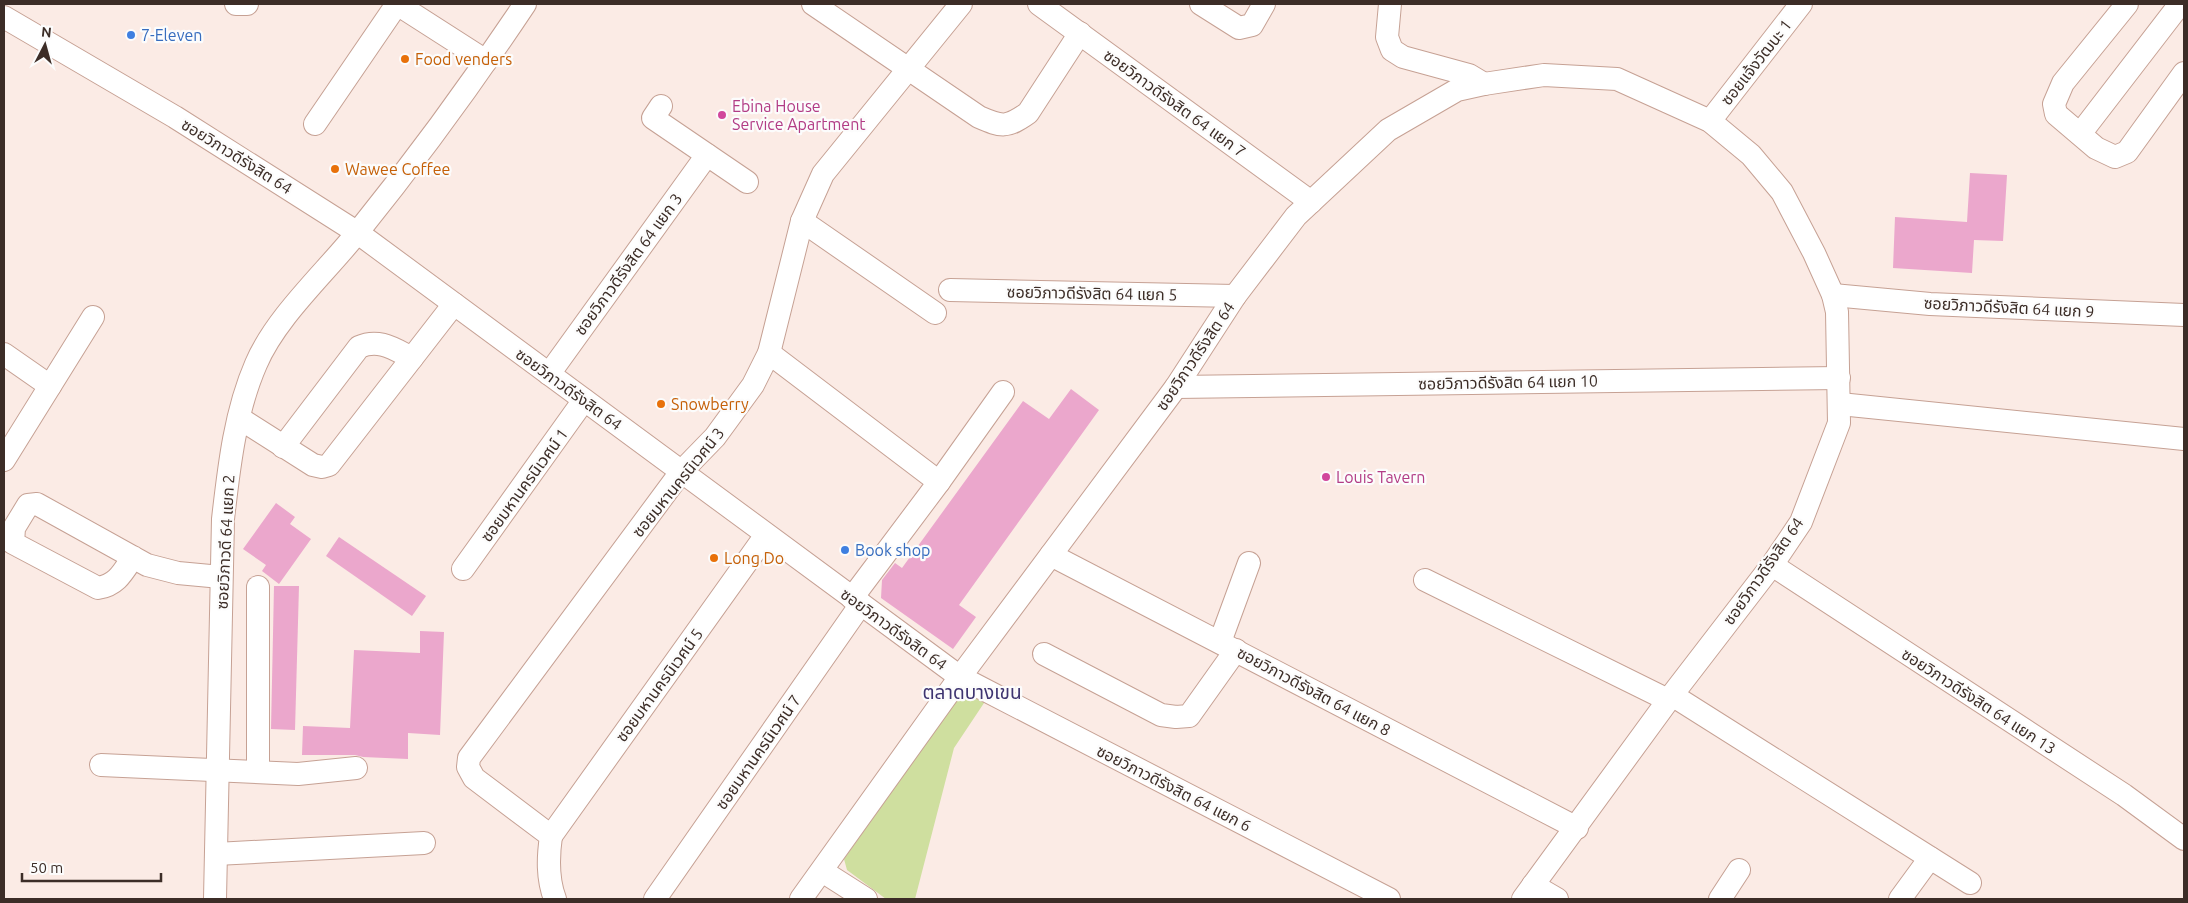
<svg xmlns="http://www.w3.org/2000/svg" width="2188" height="903" font-family="Ubuntu,'Noto Sans Thai',sans-serif">
<rect width="100%" height="100%" fill="#fbebe5"/>
<polygon fill="#cfdf9f" points="965,688 986,700 954,748 915,899 886,899 847,870 844,859"/>
<g fill="#eba7cc">
<polygon points="1970,173 2007,175 2003,241 1974,240 1972,273 1893,268 1895,217 1967,222"/>
<polygon points="1071,389 1099,410 959,605 976,617 953,649 881,598 882,580 895,563 902,568 1023,401 1049,419"/>
<polygon points="276,503 295,517 290,524 311,539 279,584 262,571 266,565 243,549"/>
<polygon points="339,537 426,596 412,616 326,556"/>
<polygon points="274,586 299,586 295,730 271,729"/>
<polygon points="420,631 444,632 440,735 408,733 408,759 363,757 355,755 302,755 303,726 350,728 354,650 420,653"/>
</g>
<g fill="none" stroke-linecap="round" stroke-linejoin="round">
<defs>
<g id="minor">
<polyline points="236,4 247,4"/>
<polyline points="397,4 486,61"/>
<path d="M813,4L979,117C1002,127 1007,128 1028,113L1080,33"/>
<polyline points="1039,4 1311,202"/>
<polyline points="1201,4 1239,28 1252,25 1264,4"/>
<polyline points="1390,4 1387,37 1392,50 1403,57 1469,75 1484,84"/>
<polyline points="2127,4 2063,83 2054,104 2056,114 2096,148 2115,157 2127,152 2184,73"/>
<polyline points="4,17 175,117 358,233 960,677 1389,899"/>
<polyline points="661,106 653,118 747,182"/>
<polyline points="1710,121 1801,4"/>
<polyline points="315,124 397,4"/>
<polyline points="2080,134 2180,4"/>
<polyline points="802,221 935,313"/>
<polyline points="950,290 1235,296"/>
<polyline points="1833,295 1930,304 2184,315"/>
<polyline points="769,353 939,482 852,598"/>
<polyline points="4,354 50,386"/>
<polyline points="549,374 707,155"/>
<polyline points="1176,387 1839,378"/>
<polyline points="1840,404 2184,439"/>
<polyline points="239,418 313,465 322,467 329,465 454,304"/>
<path d="M283,447L359,347C379,338 394,349 412,358"/>
<polyline points="4,460 93,317"/>
<polyline points="939,482 1003,392"/>
<polyline points="1051,555 1577,828"/>
<path d="M133,557C123,572 117,585 98,588L13,543L14,528L28,505L37,504L147,565L178,573L221,577"/>
<polyline points="1772,565 2124,795 2184,839"/>
<polyline points="463,569 584,400"/>
<polyline points="1425,580 1668,700"/>
<polyline points="258,587 258,771"/>
<polyline points="1220,642 1249,563"/>
<polyline points="1044,654 1161,715 1176,717 1189,716 1236,650"/>
<polyline points="1672,695 1970,883"/>
<polyline points="101,765 298,774 356,768"/>
<polyline points="551,836 766,535"/>
<polyline points="216,854 424,843"/>
<polyline points="822,871 866,899"/>
<polyline points="1533,885 1557,899"/>
<path d="M215,899L223,519C229,467 235,412 256,364C276,317 325,273 357,233C416,160 473,82 525,4"/>
<path d="M555,899C547,878 548,857 551,836L474,778L468,767L469,758L681,472L715,437L753,385L769,353L802,221L823,174L961,4"/>
<polyline points="655,899 861,604"/>
<polyline points="801,899 960,677 1176,387 1235,296 1296,216 1388,130 1457,90 1484,84 1544,75 1617,79 1710,121 1751,155 1782,192 1814,253 1833,295 1837,312 1839,423 1801,522 1772,565 1672,695 1523,899"/>
<polyline points="1720,899 1739,870"/>
<polyline points="1900,899 1930,858"/>
</g>
</defs>
<use href="#minor" stroke="#c6a194" stroke-width="24"/>
<use href="#minor" stroke="#fff" stroke-width="22"/>
</g>
<g fill="#3f7fe0" stroke="#fcfcfc" stroke-width="2">
<circle cx="131" cy="35" r="5"/>
<circle cx="845" cy="550" r="5"/>
</g>
<g fill="#e8710a" stroke="#fcfcfc" stroke-width="2">
<circle cx="405" cy="59" r="5"/>
<circle cx="335" cy="169" r="5"/>
<circle cx="661" cy="404" r="5"/>
<circle cx="714" cy="558" r="5"/>
</g>
<g fill="#d1479c" stroke="#fcfcfc" stroke-width="2">
<circle cx="722" cy="115" r="5"/>
<circle cx="1326" cy="477" r="5"/>
</g>
<g text-anchor="middle" stroke-width="4.5" stroke-linejoin="round" paint-order="stroke">
<g font-size="16" fill="#366cbe" stroke="#fcfcfc" text-anchor="start">
<text x="141" y="41">7-Eleven</text>
<text x="855" y="556">Book shop</text>
</g>
<g font-size="16" fill="#c56008" stroke="#fcfcfc" text-anchor="start">
<text x="415" y="65">Food venders</text>
<text x="345" y="175">Wawee Coffee</text>
<text x="671" y="410">Snowberry</text>
<text x="724" y="564">Long Do</text>
</g>
<g font-size="16" fill="#3c2d27" stroke="#fcfcfc">
<text transform="translate(1756 62) rotate(-52)" y="6">ซอยแจ้งวัฒนะ 1</text>
<text transform="translate(1175 103) rotate(36)" y="6">ซอยวิภาวดีรังสิต 64 แยก 7</text>
<text transform="translate(237 156) rotate(32)" y="6">ซอยวิภาวดีรังสิต 64</text>
<text transform="translate(628 264) rotate(-54)" y="6">ซอยวิภาวดีรังสิต 64 แยก 3</text>
<text transform="translate(1092 293) rotate(1)" y="6">ซอยวิภาวดีรังสิต 64 แยก 5</text>
<text transform="translate(2009 307) rotate(3)" y="6">ซอยวิภาวดีรังสิต 64 แยก 9</text>
<text transform="translate(1195 356) rotate(-56)" y="6">ซอยวิภาวดีรังสิต 64</text>
<text transform="translate(1508 382) rotate(-1)" y="6">ซอยวิภาวดีรังสิต 64 แยก 10</text>
<text transform="translate(569 389) rotate(36)" y="6">ซอยวิภาวดีรังสิต 64</text>
<text transform="translate(678 482) rotate(-51)" y="6">ซอยมหานครนิเวศน์ 3</text>
<text transform="translate(524 485) rotate(-54)" y="6">ซอยมหานครนิเวศน์ 1</text>
<text transform="translate(225 542) rotate(-87)" y="6">ซอยวิภาวดี 64 แยก 2</text>
<text transform="translate(1763 571) rotate(-55)" y="6">ซอยวิภาวดีรังสิต 64</text>
<text transform="translate(894 629) rotate(36)" y="6">ซอยวิภาวดีรังสิต 64</text>
<text transform="translate(659 685) rotate(-54)" y="6">ซอยมหานครนิเวศน์ 5</text>
<text transform="translate(1314 691) rotate(28)" y="6">ซอยวิภาวดีรังสิต 64 แยก 8</text>
<text transform="translate(1979 701) rotate(33)" y="6">ซอยวิภาวดีรังสิต 64 แยก 13</text>
<text transform="translate(758 752) rotate(-55)" y="6">ซอยมหานครนิเวศน์ 7</text>
<text transform="translate(1174 788) rotate(27)" y="6">ซอยวิภาวดีรังสิต 64 แยก 6</text>
</g>
<g font-size="16" fill="#b23c85" stroke="#fcfcfc" text-anchor="start">
<text x="732" y="112">Ebina House<tspan x="732" dy="18">Service Apartment</tspan></text>
<text x="1336" y="483">Louis Tavern</text>
</g>
<g font-size="19" fill="#3e3470" stroke="#fcfcfc">
<text x="972" y="699">ตลาดบางเขน</text>
</g>
</g>
<rect width="2188" height="903" fill="none" stroke="#3c2d27" stroke-width="10"/>
<g transform="translate(45 45) rotate(6)" stroke="#fcfcfc" stroke-width="4" paint-order="stroke">
<path d="M0-4L9 19L0 12L-9 19Z" fill="#3c2d27"/>
<text y="-8" font-size="14" font-weight="bold" text-anchor="middle" fill="#3c2d27">N</text>
</g>
<path d="M22 873v8h139v-8" fill="none" stroke="#3c2d27" stroke-width="2.5"/>
<text x="30" y="873" font-size="15" fill="#3c2d27" stroke="#fcfcfc" stroke-width="4" paint-order="stroke">50 m</text>
</svg>
